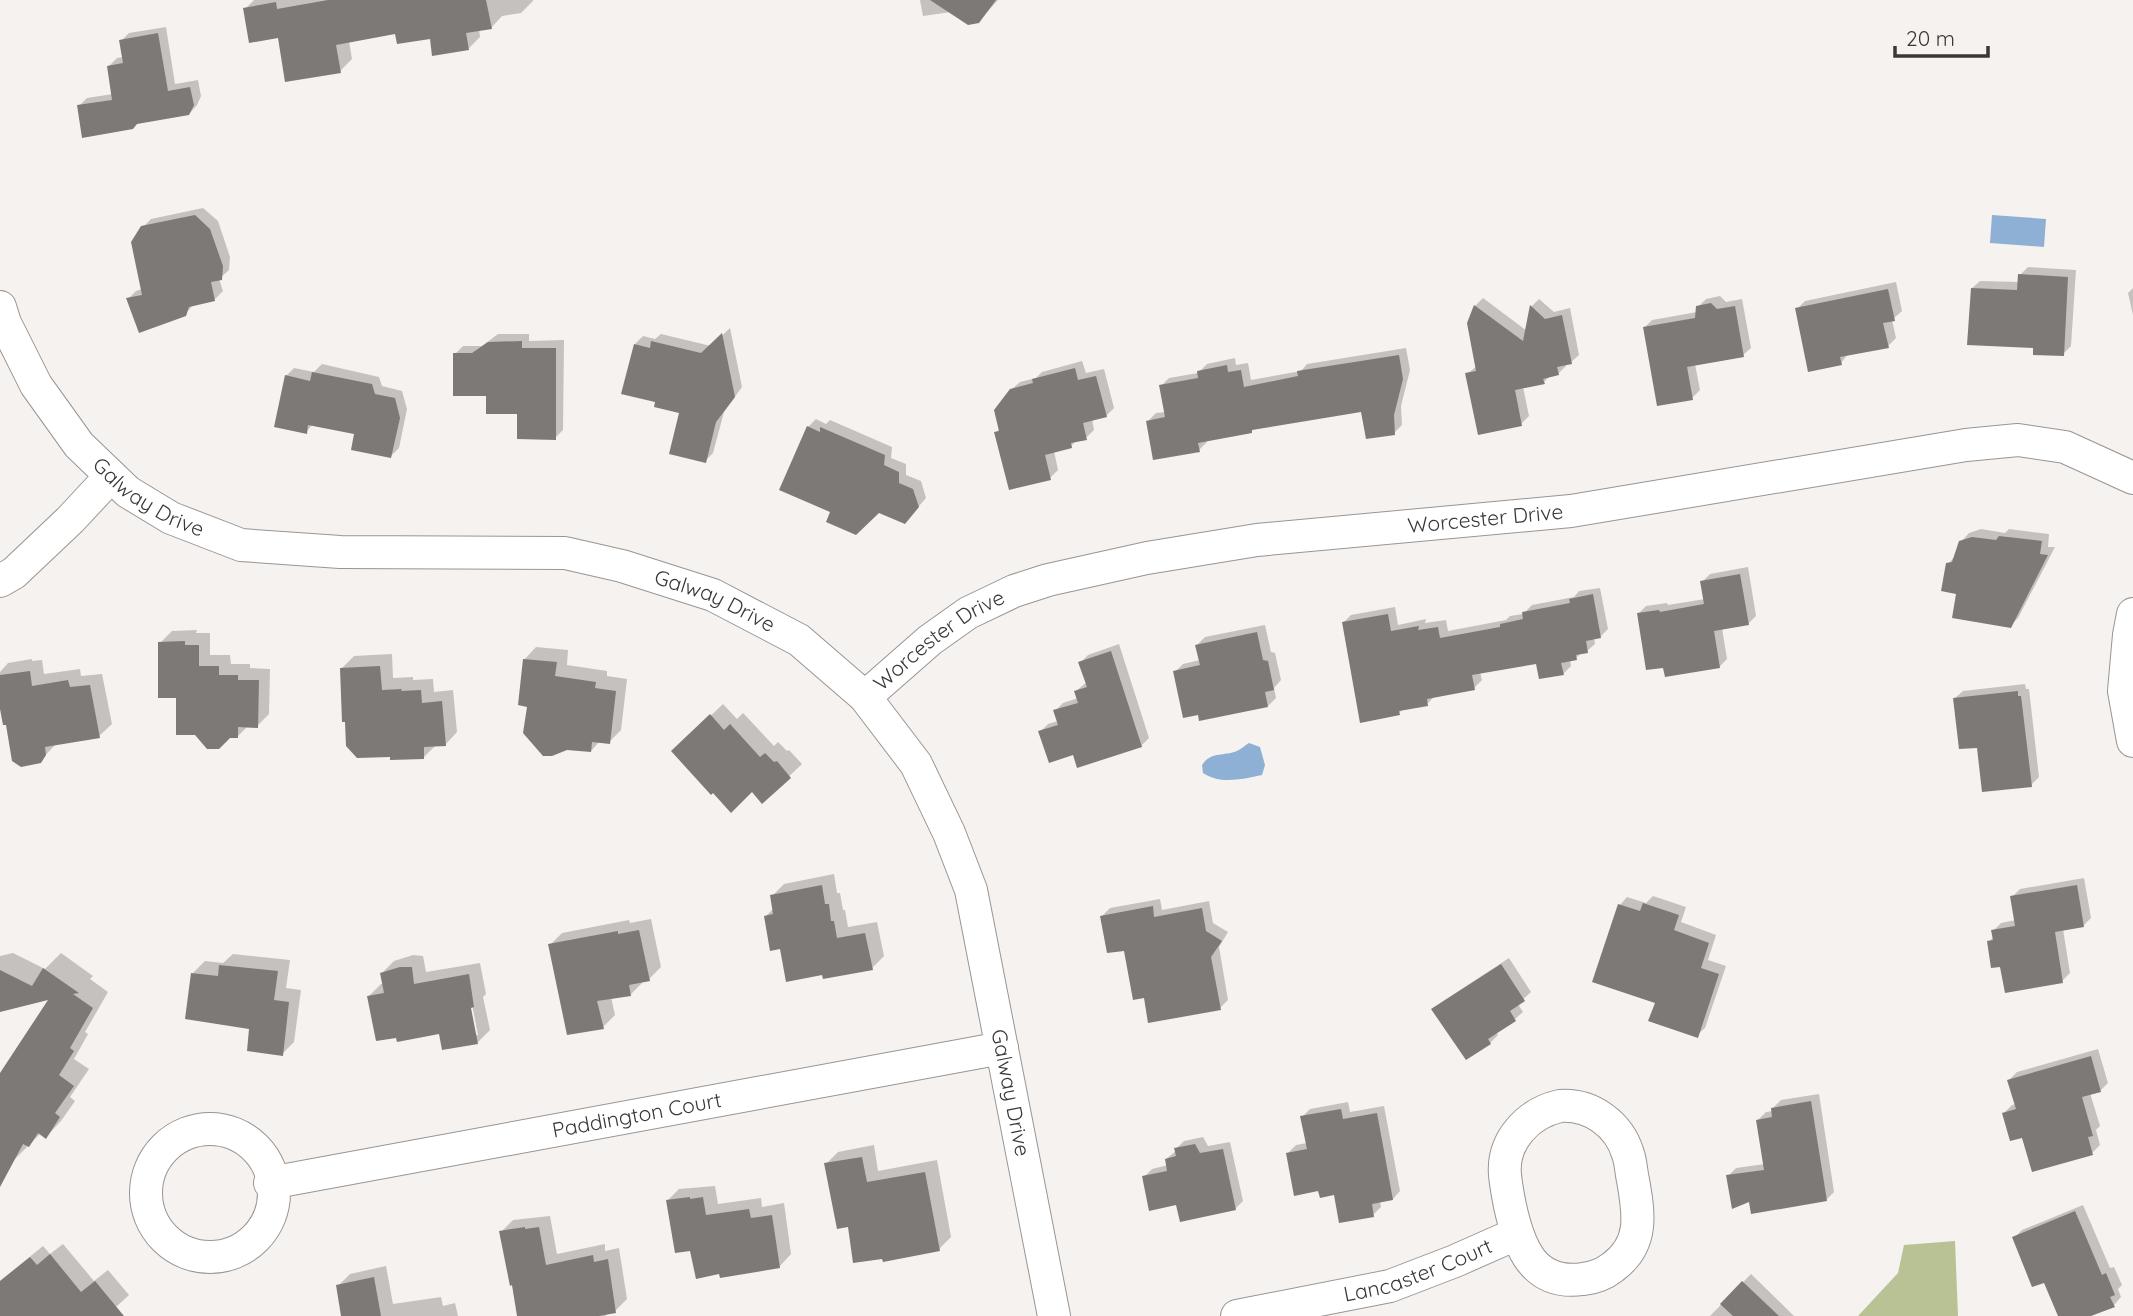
<svg xmlns="http://www.w3.org/2000/svg" width="2133" height="1316" font-family="Quicksand,sans-serif">
<rect width="100%" height="100%" fill="#f5f2ef"/>
<polygon fill="#b8c294" points="1955,1241 1958,1316 1858,1316 1898,1273 1904,1245"/>
<g fill="#8eb0d4">
<polygon points="1992,215 2046,219 2044,247 1990,243"/>
<path d="M1249,743L1260,747L1265,765L1262,775C1242,779 1221,785 1203,773L1202,765C1211,752 1221,756 1234,752C1239,751 1244,746 1249,743Z"/>
</g>
<g fill="#0003" fill-rule="evenodd">
<polygon points="254,0 533,0 533,1 521,13 502,16 491,28 479,29 480,37 468,49 431,37 397,32 349,41 352,59 340,71 279,36 245,9"/>
<polygon points="920,0 998,0 979,21 951,12 923,16"/>
<polygon points="166,27 175,84 198,80 201,96 197,105 189,114 79,106 87,98 113,94 109,66 117,58 123,57 121,41 129,33"/>
<polygon points="203,208 218,221 230,257 229,270 219,279 223,291 215,299 194,304 185,314 128,299 136,291 142,289 142,228 151,219"/>
<polygon points="2028,267 2076,270 2071,346 2063,354 2035,347 1972,288 1980,281 2019,282 2020,275"/>
<polygon points="1896,282 1902,311 1892,320 1896,338 1888,346 1848,354 1841,363 1797,309 1805,301"/>
<polygon points="2133,288 2133,315 2128,293"/>
<polygon points="1720,296 1726,302 1742,299 1751,348 1743,355 1695,364 1700,390 1692,398 1644,328 1652,320 1697,312 1698,307 1706,299"/>
<polygon points="1483,298 1527,331 1532,306 1539,299 1554,312 1570,308 1579,355 1571,362 1566,364 1566,366 1558,374 1551,375 1544,382 1523,387 1529,416 1521,424 1467,374 1477,366 1469,324 1475,306"/>
<polygon points="730,328 742,387 724,412 713,453 705,461 681,412 635,344 643,336 655,339 661,334 711,346"/>
<polygon points="498,334 529,334 529,341 564,340 563,430 555,438 519,412 487,394 455,354 463,346 482,346"/>
<polygon points="1406,348 1410,370 1401,406 1402,425 1394,433 1363,410 1255,428 1251,431 1206,439 1207,442 1199,450 1148,421 1156,413 1166,412 1161,386 1169,378 1198,373 1207,364 1235,358 1236,365 1248,363 1251,380 1301,371 1307,364"/>
<polygon points="1082,361 1086,373 1104,369 1114,408 1106,416 1092,419 1094,430 1086,438 1077,440 1071,446 1054,451 1058,470 1050,478 996,433 1000,428 1011,390 1020,382 1036,378 1042,372"/>
<polygon points="322,364 379,377 382,386 402,391 407,409 399,448 391,456 356,433 313,424 306,432 286,376 294,368 314,372"/>
<polygon points="816,419 826,424 830,420 892,447 891,458 906,464 906,475 921,481 926,498 913,513 879,511 833,511 808,427"/>
<polygon points="1981,529 2005,533 2009,529 2049,534 2048,547 2055,547 2018,618 2010,626 1958,592 1948,564 1956,555 1961,542 1969,533"/>
<polygon points="1748,567 1756,616 1748,624 1722,628 1727,659 1719,667 1664,666 1639,613 1646,606 1667,603 1668,605 1705,599 1702,582 1710,574"/>
<polygon points="1600,588 1608,629 1600,637 1594,638 1595,644 1587,651 1582,652 1576,658 1570,659 1571,666 1563,674 1537,662 1480,672 1482,680 1474,688 1435,696 1427,704 1404,708 1399,713 1343,623 1351,615 1395,607 1398,625 1426,619 1425,623 1446,620 1448,631 1506,620 1510,616 1523,614 1532,605 1574,597 1579,591"/>
<polygon points="1265,625 1271,652 1275,653 1281,680 1274,688 1276,698 1268,706 1175,672 1183,664 1200,660 1197,645 1205,637"/>
<polygon points="197,630 196,633 210,633 210,655 230,655 231,664 250,664 250,668 270,669 269,714 257,726 248,726 238,736 178,696 160,643 172,631"/>
<polygon points="1119,644 1149,738 1141,746 1074,753 1040,732 1048,724 1058,721 1055,711 1063,703 1078,698 1076,691 1087,682 1080,663 1088,655"/>
<polygon points="536,647 568,650 567,665 607,671 607,676 627,679 621,730 609,742 600,741 591,751 529,705 524,660"/>
<polygon points="392,654 393,678 413,677 413,680 433,679 434,692 453,690 457,732 445,745 436,745 424,757 342,668 354,656"/>
<polygon points="32,659 32,661 42,660 44,674 80,669 81,676 102,674 112,724 99,736 56,744 40,761 8,723 0,698 0,672 8,663"/>
<polygon points="2025,684 2026,689 2029,689 2039,777 2031,785 1978,746 1955,698 1963,691"/>
<polygon points="723,704 737,719 743,713 774,746 778,742 787,751 789,750 802,764 763,801 752,790 674,751"/>
<polygon points="834,874 837,893 840,893 843,910 845,910 848,927 877,922 884,956 872,968 824,973 782,947 765,917 774,908 772,896 784,884"/>
<polygon points="2084,878 2091,918 2083,926 2063,929 2070,973 2062,981 2002,965 1989,942 1994,936 1993,931 2001,923 2016,920 2012,897 2020,889"/>
<polygon points="1653,896 1686,907 1681,922 1716,935 1708,960 1726,966 1705,1028 1697,1035 1620,905 1627,897 1646,903"/>
<polygon points="1160,899 1162,910 1209,901 1213,923 1228,932 1219,947 1228,1000 1220,1008 1146,996 1126,949 1102,916 1110,908"/>
<polygon points="651,919 661,967 649,979 642,980 642,983 630,995 611,997 615,1015 603,1027 550,945 562,933 629,920 630,923"/>
<polygon points="13,953 45,969 61,953 93,976 90,979 108,992 85,1032 88,1034 74,1059 89,1069 70,1097 75,1101 61,1121 46,1137 41,1133 13,1161 0,1153 0,1077 52,997 0,1010 0,956"/>
<polygon points="233,954 290,960 286,988 301,990 294,1042 282,1054 193,973 205,961 223,963"/>
<path d="M413,955L423,956L426,972L480,963L486,994L483,997L490,1030L478,1042L441,1032L369,996L381,984H384L382,973L394,961ZM471,999L478,1035H475L468,1000Z"/>
<polygon points="1509,958 1531,992 1518,1004 1523,1012 1515,1019 1496,1032 1498,1035 1490,1043 1434,1009 1442,1002"/>
<polygon points="2098,1049 2108,1083 2100,1091 2090,1093 2100,1126 2096,1130 2100,1145 2092,1153 2023,1135 2004,1113 2012,1105 2016,1104 2009,1080 2017,1072"/>
<polygon points="1819,1094 1834,1192 1826,1200 1750,1199 1728,1176 1736,1168 1765,1164 1758,1120 1766,1112 1773,1111 1773,1108 1781,1100"/>
<polygon points="1348,1102 1350,1112 1384,1106 1400,1191 1393,1199 1380,1201 1381,1207 1373,1215 1335,1193 1320,1188 1288,1153 1296,1145 1307,1143 1302,1117 1310,1109"/>
<polygon points="1203,1137 1208,1146 1230,1142 1243,1201 1235,1209 1177,1203 1144,1177 1152,1169 1168,1165 1166,1159 1176,1151 1176,1149 1184,1141"/>
<polygon points="874,1145 878,1171 937,1160 951,1237 939,1249 826,1164 838,1152"/>
<polygon points="715,1186 718,1204 761,1198 762,1207 784,1203 791,1254 779,1267 721,1272 691,1249 667,1201 679,1189"/>
<polygon points="2083,1205 2110,1268 2114,1267 2122,1285 2118,1289 2121,1297 2114,1305 2087,1316 2060,1316 2045,1280 2014,1238 2022,1230"/>
<polygon points="550,1216 557,1254 605,1244 605,1251 619,1248 627,1299 615,1311 609,1312 605,1316 519,1316 501,1232 513,1220"/>
<polygon points="63,1244 94,1281 108,1270 129,1295 106,1316 0,1316 0,1281 43,1246 50,1254"/>
<polygon points="386,1266 393,1304 441,1297 443,1306 455,1303 458,1316 343,1316 338,1286 350,1274"/>
<polygon points="1751,1274 1794,1316 1710,1316"/>
</g>
<g fill="#7c7977">
<polygon points="328,0 486,0 492,29 466,33 469,50 432,56 430,39 397,44 395,34 336,45 341,73 285,82 278,38 249,43 243,8 276,2 277,9"/>
<polygon points="930,0 996,0 979,23 968,25"/>
<polygon points="158,33 168,91 190,87 194,105 189,115 137,124 133,129 82,138 77,105 112,100 107,66 123,63 119,40"/>
<polygon points="195,215 210,229 223,266 222,280 211,282 215,301 189,307 186,316 139,333 126,298 142,295 131,242 141,226"/>
<polygon points="2018,274 2068,277 2064,356 2033,355 2033,348 1967,345 1971,288 2017,290"/>
<polygon points="1888,289 1895,321 1883,323 1889,348 1840,357 1842,365 1808,372 1795,308"/>
<polygon points="1711,303 1717,309 1735,306 1744,357 1687,367 1693,400 1657,406 1643,327 1695,318 1696,306"/>
<polygon points="1474,305 1523,341 1530,305 1545,319 1562,315 1572,364 1557,367 1559,375 1543,379 1545,384 1515,390 1522,426 1478,435 1465,373 1476,371 1467,323"/>
<polygon points="722,333 735,397 716,422 706,463 669,454 679,413 654,407 655,402 621,394 634,344 650,348 651,341 701,353"/>
<polygon points="522,341 522,348 556,348 556,440 517,439 517,414 486,414 486,396 453,396 453,353 472,353 488,342"/>
<polygon points="1399,355 1403,379 1394,415 1395,435 1366,439 1361,412 1252,430 1252,433 1198,443 1200,452 1153,460 1146,421 1165,417 1159,385 1198,378 1197,371 1227,365 1228,372 1241,370 1244,387 1298,376 1297,371"/>
<polygon points="1075,368 1078,380 1096,376 1107,417 1083,423 1087,440 1071,443 1072,448 1045,455 1051,480 1009,490 994,432 999,431 994,410 1010,389 1033,383 1032,379"/>
<polygon points="312,372 372,384 375,394 395,398 400,418 391,458 351,450 354,434 308,425 307,434 274,427 285,375 310,381"/>
<polygon points="807,426 820,432 820,427 885,455 884,465 899,472 899,483 913,489 919,507 905,524 879,513 856,535 826,522 830,512 779,490"/>
<polygon points="1999,536 2042,541 2040,554 2048,555 2011,628 1952,618 1956,594 1941,591 1946,563 1952,562 1959,541 1972,537 1996,540"/>
<polygon points="1740,574 1749,625 1714,631 1720,668 1665,677 1663,668 1646,670 1637,613 1659,610 1660,612 1704,604 1700,581"/>
<polygon points="1593,594 1601,638 1586,641 1588,653 1576,655 1577,660 1561,663 1564,675 1539,679 1536,664 1472,675 1475,690 1427,699 1428,706 1399,711 1400,715 1360,723 1342,622 1388,614 1391,631 1419,626 1418,630 1438,627 1440,638 1500,627 1500,624 1523,619 1522,612 1570,603 1569,599"/>
<polygon points="1257,632 1263,660 1268,661 1274,690 1265,692 1268,707 1199,721 1198,715 1183,718 1173,671 1200,665 1195,645"/>
<polygon points="185,641 185,645 199,645 199,666 219,666 219,675 238,675 238,680 259,680 258,728 238,727 238,738 230,738 219,749 207,749 195,735 176,735 176,698 158,698 158,642"/>
<polygon points="1111,651 1142,747 1077,768 1073,755 1049,763 1038,731 1058,725 1053,710 1078,703 1074,691 1087,687 1078,662"/>
<polygon points="523,659 557,662 555,676 596,682 595,688 616,691 610,744 592,742 591,752 567,750 552,756 543,756 523,733 527,707 518,705"/>
<polygon points="380,666 382,690 402,689 401,691 421,690 422,703 442,701 446,746 424,747 424,759 390,760 390,757 357,758 346,746 345,722 342,722 340,668"/>
<polygon points="30,671 32,686 68,680 70,687 90,685 100,738 45,747 46,755 41,763 21,767 12,761 6,725 3,725 0,709 0,675"/>
<polygon points="2018,691 2018,696 2021,696 2032,787 1982,792 1977,748 1959,749 1953,698"/>
<polygon points="710,714 724,730 730,724 760,757 765,753 774,762 777,761 791,778 762,804 752,792 731,813 713,793 711,795 671,751"/>
<polygon points="822,885 825,904 829,904 831,921 834,921 837,938 865,933 873,970 823,979 822,975 786,982 780,949 770,951 764,916 773,914 770,895"/>
<polygon points="2077,885 2084,927 2055,932 2063,983 2005,993 2000,967 1991,968 1987,941 1993,940 1991,930 2015,926 2010,896"/>
<polygon points="1643,903 1679,915 1674,930 1709,943 1701,968 1719,974 1698,1038 1648,1021 1655,1003 1592,982 1618,904 1640,911"/>
<polygon points="1153,906 1154,917 1202,908 1206,931 1222,941 1211,957 1221,1010 1148,1023 1144,998 1133,1000 1124,951 1107,953 1100,916"/>
<polygon points="639,930 650,981 629,985 631,996 597,1001 604,1029 567,1035 548,944 618,931 618,934"/>
<polygon points="1501,964 1525,1001 1510,1011 1516,1021 1488,1039 1491,1044 1466,1060 1431,1009"/>
<polygon points="219,965 278,971 274,1000 289,1002 283,1056 247,1051 249,1029 185,1019 191,973 218,976"/>
<polygon points="400,967 412,967 414,984 469,974 474,1007 471,1008 478,1044 442,1050 439,1034 397,1042 396,1038 376,1041 367,996 384,993 380,973"/>
<polygon points="43,968 79,993 73,994 93,1008 70,1048 74,1051 59,1075 74,1086 55,1113 60,1117 46,1139 38,1133 29,1147 23,1144 0,1187 0,1073 48,1000 0,1012 0,970 32,986"/>
<polygon points="2091,1056 2101,1092 2082,1097 2093,1136 2088,1137 2093,1155 2032,1172 2022,1138 2010,1141 2002,1113 2016,1109 2007,1080"/>
<polygon points="1811,1101 1827,1201 1751,1214 1749,1202 1732,1209 1726,1175 1764,1170 1756,1120 1772,1117 1771,1108"/>
<polygon points="1341,1109 1343,1119 1377,1113 1393,1200 1372,1204 1374,1217 1339,1223 1334,1195 1320,1198 1318,1191 1294,1196 1286,1153 1307,1149 1300,1116"/>
<polygon points="1195,1144 1200,1153 1223,1149 1236,1210 1180,1222 1176,1205 1149,1211 1142,1176 1167,1171 1165,1159 1176,1156 1174,1148"/>
<polygon points="862,1157 867,1182 925,1172 940,1251 883,1262 882,1259 853,1263 848,1227 837,1229 824,1163"/>
<polygon points="690,1197 690,1199 703,1197 706,1215 749,1209 751,1218 772,1215 780,1268 720,1278 719,1274 696,1279 690,1251 675,1253 666,1200"/>
<polygon points="2075,1211 2102,1275 2106,1273 2115,1295 2110,1297 2115,1307 2091,1316 2058,1316 2044,1283 2032,1287 2012,1237"/>
<polygon points="525,1227 525,1229 539,1227 546,1265 593,1255 594,1262 608,1259 616,1313 599,1316 517,1316 512,1285 510,1286 499,1231"/>
<polygon points="50,1254 81,1292 95,1281 124,1316 0,1316 0,1281 30,1257 37,1265"/>
<polygon points="374,1277 381,1316 341,1316 336,1285"/>
<polygon points="1742,1281 1779,1316 1733,1316 1720,1304"/>
</g>
<g fill="none" stroke-linecap="round" stroke-linejoin="round">
<defs>
<g id="minor">
<path id="s1" d="M0,307L5,323L36,385L79,445L128,492L171,518L241,545L340,552L565,553L622,566L713,595L799,640L865,697L916,764L949,833L971,890L1054,1316"/>
<polyline points="0,581 14,573 70,520 111,476"/>
<polyline points="2133,614 2129,635 2124,691 2133,741"/>
<path id="s2" d="M865,697L930,640L968,613L1014,591L1048,580L1147,558L1257,540L1571,511L1966,445L2018,440L2065,447L2133,478"/>
<path d="M1560,1106C1591,1104 1619,1124 1628,1154C1631,1162 1631,1172 1633,1180C1639,1214 1644,1244 1613,1267C1604,1274 1594,1278 1583,1279C1533,1286 1519,1247 1510,1206C1508,1196 1506,1185 1505,1175C1502,1141 1528,1113 1560,1106Z"/>
<circle cx="210" cy="1193" r="64"/>
<path id="s3" d="M270,1183L1002,1048"/>
<path id="s4" d="M1237,1316L1390,1286L1455,1261L1516,1234"/>
</g>
</defs>
<use href="#minor" stroke="#989593" stroke-width="34"/>
<use href="#minor" stroke="#fff" stroke-width="32"/>
</g>
<g text-anchor="middle" stroke-width="7" stroke-linejoin="round" paint-order="stroke">
<g font-size="21" fill="#393837" stroke="#f5f2ef">
<text dy="7" stroke="none"><textPath href="#s1" startOffset="248">Galway Drive</textPath></text>
<text dy="7" stroke="none"><textPath href="#s2" startOffset="662">Worcester Drive</textPath></text>
<text dy="7" stroke="none"><textPath href="#s1" startOffset="835">Galway Drive</textPath></text>
<text dy="7" stroke="none"><textPath href="#s2" startOffset="94">Worcester Drive</textPath></text>
<text dy="7" stroke="none"><textPath href="#s1" startOffset="1444">Galway Drive</textPath></text>
<text dy="7" stroke="none"><textPath href="#s3" startOffset="373">Paddington Court</textPath></text>
<text dy="7" stroke="none"><textPath href="#s4" startOffset="187">Lancaster Court</textPath></text>
</g>
</g>
<path d="M1895 46v10h93v-10" fill="none" stroke="#393837" stroke-width="3.5"/>
<text x="1906" y="46" font-size="21" fill="#393837" stroke="#f5f2ef" stroke-width="5" paint-order="stroke">20 m</text>
</svg>
